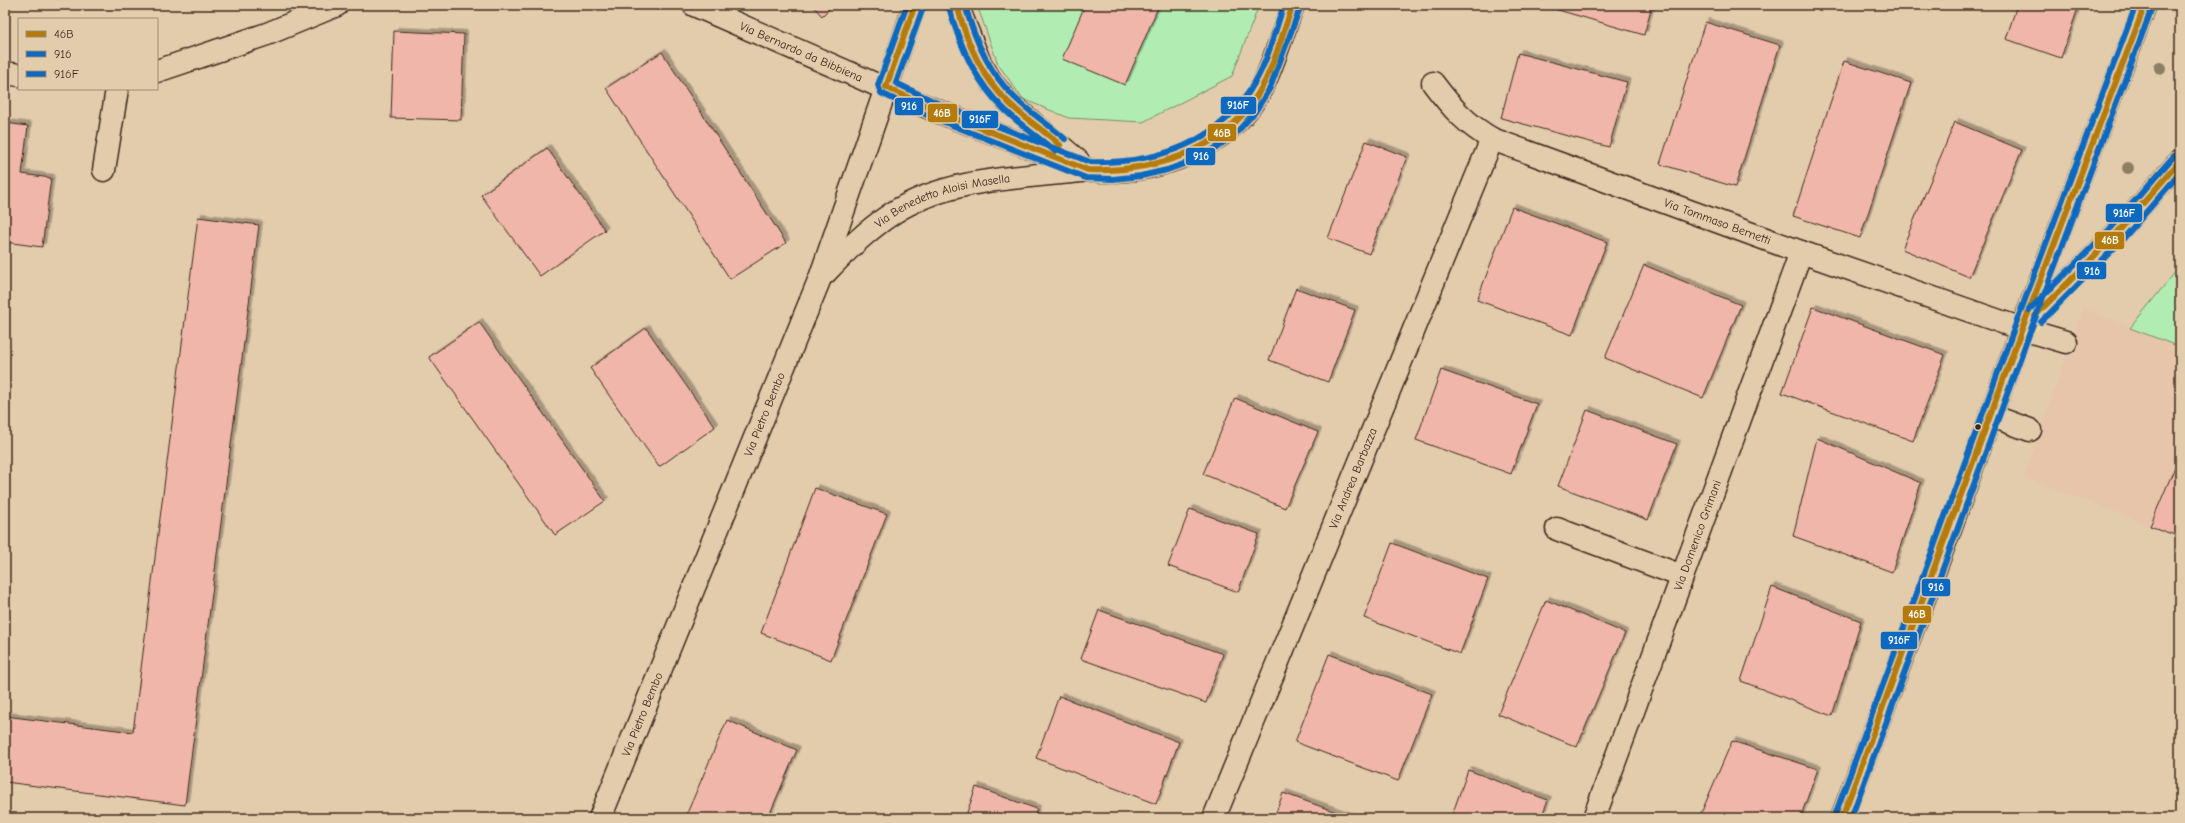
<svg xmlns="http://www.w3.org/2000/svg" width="2185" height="823" font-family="'Comic Neue',sans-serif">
<defs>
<filter id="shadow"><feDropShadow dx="3.5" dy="-3.5" stdDeviation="0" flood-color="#0004"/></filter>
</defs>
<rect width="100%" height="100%" fill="#e3ccac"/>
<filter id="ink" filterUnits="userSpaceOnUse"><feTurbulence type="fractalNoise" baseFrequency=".025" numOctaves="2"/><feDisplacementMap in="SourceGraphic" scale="8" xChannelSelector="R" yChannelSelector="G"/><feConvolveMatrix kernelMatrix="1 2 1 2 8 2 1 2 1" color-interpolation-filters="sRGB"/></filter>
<g filter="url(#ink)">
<polygon fill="#e7c5ab" points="2083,308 2180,347 2180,537 2024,477"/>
<g fill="#b1edb3" stroke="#768c68">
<polygon points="977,5 1259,5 1232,76 1143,122 1069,118 1023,99 998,64"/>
<polygon points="2180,266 2180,347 2130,328"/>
</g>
<g fill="#f0b6a9" stroke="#3b2a1e" filter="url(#shadow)">
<polygon points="812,5 833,5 822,16"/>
<polygon points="1085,5 1159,5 1125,85 1062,59"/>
<polygon points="1541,5 1652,5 1644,35"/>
<polygon points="2017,5 2079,5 2061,58 2006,39"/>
<polygon points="1705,22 1780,45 1735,187 1660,164"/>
<polygon points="394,31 464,34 461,120 391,118"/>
<polygon points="662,52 786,243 730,279 606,88"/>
<polygon points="1518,53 1627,82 1609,147 1501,118"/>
<polygon points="1844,61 1911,83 1860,238 1793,216"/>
<polygon points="1955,122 2022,150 1969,277 1902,249"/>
<polygon points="5,123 28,126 22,174 51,178 42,247 5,242"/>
<polygon points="1366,141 1407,157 1369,254 1328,238"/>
<polygon points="547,148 605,230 540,276 481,195"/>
<polygon points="1512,207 1607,242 1572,335 1477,300"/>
<polygon points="198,217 259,225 185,805 5,782 5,716 133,732"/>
<polygon points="1644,265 1741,305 1703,398 1605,358"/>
<polygon points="1296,288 1355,310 1328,382 1269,360"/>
<polygon points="1813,307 1945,355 1913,441 1782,393"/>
<polygon points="479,322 605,501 555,535 429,357"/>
<polygon points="646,328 715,427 659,467 590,368"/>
<polygon points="1441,370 1537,404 1511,474 1416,440"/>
<polygon points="1235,398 1318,432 1285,508 1203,474"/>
<polygon points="1587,410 1677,444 1648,520 1558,486"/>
<polygon points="1817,438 1921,483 1892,572 1793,536"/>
<polygon points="2180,455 2180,537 2150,526"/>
<polygon points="815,488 887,514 831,660 761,633"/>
<polygon points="1190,509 1259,534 1238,592 1168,566"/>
<polygon points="1392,543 1488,579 1460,654 1364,618"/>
<polygon points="1772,587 1861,621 1832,716 1741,681"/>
<polygon points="1546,600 1625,633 1577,747 1498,714"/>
<polygon points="1099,610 1223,654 1206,703 1081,659"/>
<polygon points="1329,654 1432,694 1398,781 1295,742"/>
<polygon points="1059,696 1179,742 1156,804 1036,758"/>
<polygon points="727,720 797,750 768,818 685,818"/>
<polygon points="1732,741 1818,769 1800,818 1699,818"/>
<polygon points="1468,770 1548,800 1541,818 1451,818"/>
<polygon points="976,787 1037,809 1034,818 965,818"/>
<polygon points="1283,793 1353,818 1274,818"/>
</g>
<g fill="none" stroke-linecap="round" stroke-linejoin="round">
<defs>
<g id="minor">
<path id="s1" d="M694,5L932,109L1085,169"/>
<polyline points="957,5 980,63 992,83 1008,102 1078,161"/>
<polyline points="157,71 267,34 337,5"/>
<polyline points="5,73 19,75"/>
<path id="s2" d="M1433,83C1451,107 1466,124 1492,139L1801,252L2022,329L2066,342"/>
<polyline points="104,170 117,89"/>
<path id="s3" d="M825,273C846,251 867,230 893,213C948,177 1025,178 1088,170C1155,176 1231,149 1263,85C1275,60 1283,31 1293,5"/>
<polyline points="1992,416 2030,430"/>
<polyline points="1557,529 1682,576"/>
<path id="s4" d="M600,818L820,278L915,5"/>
<path id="s5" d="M1214,818L1492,139"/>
<path id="s6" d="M1594,818L1801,252"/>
</g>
<g id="major">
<polyline points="2029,322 2117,233 2180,161"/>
<polyline points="1842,818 1947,537 2022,329 2145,5"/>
</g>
</defs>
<use href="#minor" stroke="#3b2a1e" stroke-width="25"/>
<use href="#major" stroke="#3b2a1e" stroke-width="25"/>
<use href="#minor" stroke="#e3ccac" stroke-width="22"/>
<use href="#major" stroke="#fce080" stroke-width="22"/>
<defs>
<g id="bus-1">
<path d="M915,5L886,87L932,109L1088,170C1157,172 1229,150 1263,85C1276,60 1283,31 1293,5"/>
<path d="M957,5C966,41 981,76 1008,102C1024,118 1043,130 1060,145"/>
<polyline points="2035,316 2117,233 2180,161"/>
<polyline points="1842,818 2022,329 2145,5"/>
</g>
<g id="bus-2">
<polyline points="907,5 878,85 881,93 929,116 1086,178 1113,179 1141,176 1167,170 1192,161 1216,148 1237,132 1255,112 1270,88 1300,8"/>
<path d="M949,7C959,44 975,81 1003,108C1019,124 1038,137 1055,151"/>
<polyline points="2041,322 2123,239 2180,173"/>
<polyline points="1851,818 2030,332 2152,8"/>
</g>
<g id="bus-3">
<path d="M965,5C974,38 988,71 1013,96C1029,112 1048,124 1065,139"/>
<path d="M923,8L896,83L935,102L1090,162C1156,164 1221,143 1255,82C1269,58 1275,30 1284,5"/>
<polyline points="2029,310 2111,228 2174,156"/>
<polyline points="1835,815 2015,326 2136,5"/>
</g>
</defs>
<use href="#bus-1" stroke="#e3ccac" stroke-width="9"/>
<use href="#bus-2" stroke="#e3ccac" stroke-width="9"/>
<use href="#bus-3" stroke="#e3ccac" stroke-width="9"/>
<use href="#bus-1" stroke="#b57b0a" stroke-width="6"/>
<use href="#bus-2" stroke="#0c69bf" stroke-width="6"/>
<use href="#bus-3" stroke="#0c69bf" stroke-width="6"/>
</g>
<g fill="#8d7e66">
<circle cx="2160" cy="68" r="6"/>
<circle cx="2128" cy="168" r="6"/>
</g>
</g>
<circle fill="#3b2a1e" stroke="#e3ccac" stroke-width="1.5" cx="1978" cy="427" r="3.5"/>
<g text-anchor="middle" stroke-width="3" stroke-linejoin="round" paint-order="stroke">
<g font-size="12" fill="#3b2a1e" stroke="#e3ccac">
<text dy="4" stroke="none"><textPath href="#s1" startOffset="117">Via Bernardo da Bibbiena</textPath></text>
<text dy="4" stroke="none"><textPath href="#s3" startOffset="142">Via Benedetto Aloisi Masella</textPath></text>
<text dy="4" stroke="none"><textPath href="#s2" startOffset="322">Via Tommaso Bernetti</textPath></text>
<text dy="4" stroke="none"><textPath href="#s4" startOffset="436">Via Pietro Bembo</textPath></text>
<text dy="4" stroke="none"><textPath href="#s5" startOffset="367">Via Andrea Barbazza</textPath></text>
<text dy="4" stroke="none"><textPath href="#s6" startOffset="301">Via Domenico Grimani</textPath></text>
<text dy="4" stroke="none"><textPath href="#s4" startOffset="112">Via Pietro Bembo</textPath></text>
</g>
</g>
<g stroke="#e3ccac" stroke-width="1.5">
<rect x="1220" y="96" width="37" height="19" rx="4" fill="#0c69bf"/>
<rect x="894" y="97" width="30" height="19" rx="4" fill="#0c69bf"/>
<rect x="927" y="103" width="31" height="20" rx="4" fill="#b57b0a"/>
<rect x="961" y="110" width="38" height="19" rx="4" fill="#0c69bf"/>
<rect x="1207" y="123" width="30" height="19" rx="4" fill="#b57b0a"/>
<rect x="1185" y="147" width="31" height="19" rx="4" fill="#0c69bf"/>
<rect x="2105" y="203" width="38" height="20" rx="4" fill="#0c69bf"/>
<rect x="2094" y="231" width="31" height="19" rx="4" fill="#b57b0a"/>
<rect x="2076" y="261" width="31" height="19" rx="4" fill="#0c69bf"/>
<rect x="1921" y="578" width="30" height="19" rx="4" fill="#0c69bf"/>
<rect x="1902" y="605" width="30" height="19" rx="4" fill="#b57b0a"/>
<rect x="1880" y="631" width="38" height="19" rx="4" fill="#0c69bf"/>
</g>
<g font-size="11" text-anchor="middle" font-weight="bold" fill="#fff">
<text x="1238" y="109">916F</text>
<text x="909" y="110">916</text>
<text x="942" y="117">46B</text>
<text x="980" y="123">916F</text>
<text x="1222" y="137">46B</text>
<text x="1201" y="160">916</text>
<text x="2124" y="217">916F</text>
<text x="2110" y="244">46B</text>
<text x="2092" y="275">916</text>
<text x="1936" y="591">916</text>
<text x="1917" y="618">46B</text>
<text x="1899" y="644">916F</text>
</g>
<rect width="2185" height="823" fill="none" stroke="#e3ccac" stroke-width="20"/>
<rect x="10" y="10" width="2165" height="803" fill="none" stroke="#3b2a1e" stroke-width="1.5" filter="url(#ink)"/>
<rect x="18" y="18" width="140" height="72" fill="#e3ccac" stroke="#a08b73"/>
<rect x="26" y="31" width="20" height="6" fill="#b57b0a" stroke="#a08b73"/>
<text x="54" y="38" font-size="12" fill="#3b2a1e">46B</text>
<rect x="26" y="51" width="20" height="6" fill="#0c69bf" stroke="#a08b73"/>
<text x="54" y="58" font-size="12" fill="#3b2a1e">916</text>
<rect x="26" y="71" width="20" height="6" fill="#0c69bf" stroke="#a08b73"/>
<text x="54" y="78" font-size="12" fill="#3b2a1e">916F</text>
</svg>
